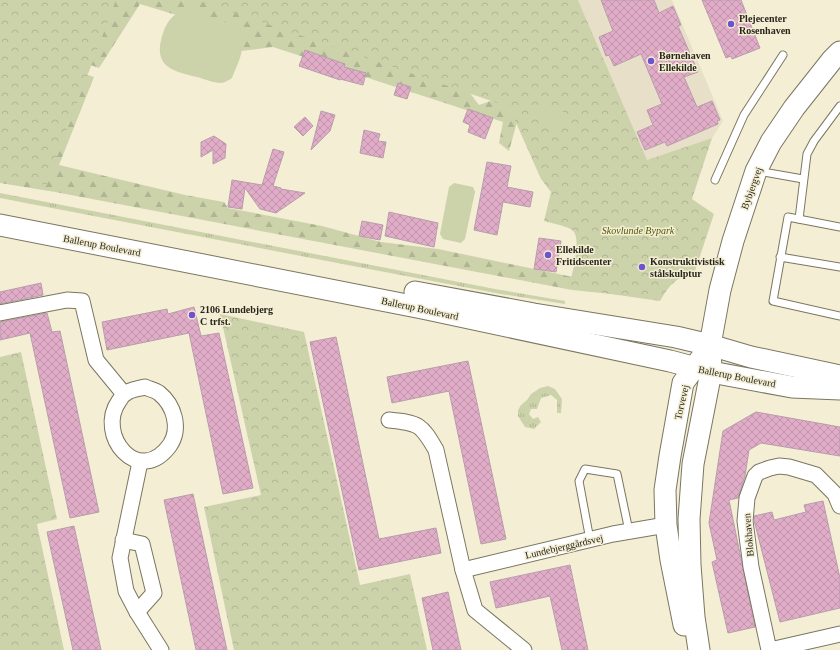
<svg xmlns="http://www.w3.org/2000/svg" width="840" height="650" font-family="'Times New Roman',serif">
<defs>
<pattern id="grass-tufts" width="24" height="20" patternUnits="userSpaceOnUse"><rect width="24" height="20" fill="#ccd3ab"/><path d="M3 7l-1-3M5 7V3M7 7l1-3M15 17l-1-3M17 17v-4M19 17l1-3" fill="none" stroke="#afb593"/></pattern>
<pattern id="forest-firs" width="22" height="20" patternUnits="userSpaceOnUse"><rect width="22" height="20" fill="#ccd3ab"/><path d="M5 1l3.5 6h-7zM16 11l3.5 6h-7z" fill="#afb593"/></pattern>
<pattern id="park-crowns" width="20" height="18" patternUnits="userSpaceOnUse"><rect width="20" height="18" fill="#ccd3ab"/><path d="M2 6a3 3 0 1 1 6 0M12 15a3 3 0 1 1 6 0" fill="none" stroke="#afb593"/></pattern>
<pattern id="building-cross-hatch" width="8" height="8" patternUnits="userSpaceOnUse"><rect width="8" height="8" fill="#e0acc7"/><path d="M0 0l8 8M0 8l8-8" fill="none" stroke="#c094aa"/></pattern>
</defs>
<rect width="100%" height="100%" fill="#f4eed5"/>
<polygon fill="#e8dfc9" points="578,0 672,0 723,121 712,138 647,161"/>
<g fill="url(#grass-tufts)">
<polygon points="0,193 495,289 565,301 565,304 501,294 353,266 0,198"/>
<polygon points="548,386 555,389 562,399 561,413 557,413 557,400 551,395 541,398 537,409 531,409 529,414 533,419 538,417 541,422 534,429 525,427 518,416 518,410 521,405 527,400 531,394 540,388"/>
</g>
<g fill="url(#forest-firs)">
<polygon points="46,0 206,0 461,81 479,105 504,96 517,122 509,151 499,143 503,122 273,47 241,51 232,32 140,4 99,68 16,39"/>
<polygon points="15,50 94,77 59,165 185,195 224,202 228,208 322,226 381,242 438,249 568,276 647,285 651,298 572,290 55,192 0,183 0,87"/>
</g>
<g fill="url(#park-crowns)">
<polygon points="0,0 116,0 46,185 0,177"/>
<path d="M197,0H578L647,160L712,138L692,199L714,214L695,271C675,280 672,281 660,301L569,288C571,276 583,238 572,230C567,226 551,223 544,221L551,192L541,179L509,107Z"/>
<polygon points="220,314 304,332 360,585 410,574 427,650 234,650 204,507 261,495"/>
<polygon points="21,352 57,519 37,524 64,650 0,650 0,357"/>
</g>
<g fill="#ccd3ab">
<path d="M182,11H192L233,25C251,41 239,60 232,78C229,80 224,83 221,83C214,83 204,79 197,77C171,71 152,66 163,33C167,22 171,16 182,11Z"/>
<path d="M549,105L560,107L565,115L557,129C548,131 535,122 541,112C543,110 547,107 549,105Z"/>
<polygon points="454,183 473,187 475,192 465,239 461,243 443,239 440,234 449,187"/>
</g>
<g fill="url(#building-cross-hatch)" stroke="#b79eaa">
<polygon points="601,0 654,0 659,13 673,6 681,25 678,26 698,72 684,77 697,107 712,101 720,120 717,121 718,124 667,146 665,142 645,150 637,132 653,125 647,110 662,104 641,54 614,66 609,55 606,56 599,37 613,31"/>
<polygon points="702,0 741,0 760,48 732,59 731,56 726,58"/>
<polygon points="305,50 345,64 344,67 366,73 363,85 340,79 340,80 299,66"/>
<polygon points="398,83 411,87 407,99 394,95"/>
<polygon points="468,109 493,118 485,139 468,132 470,125 463,122"/>
<polygon points="321,111 335,115 330,131 311,150"/>
<polygon points="305,117 313,126 303,136 294,127"/>
<polygon points="364,130 380,134 378,141 386,142 383,158 360,153"/>
<polygon points="214,136 226,144 225,158 213,164 213,150 201,157 201,142"/>
<polygon points="273,149 284,152 273,186 281,188 281,189 305,193 276,213 260,209 245,188 242,209 228,207 232,180 262,185"/>
<polygon points="487,162 511,166 507,187 533,192 530,207 503,202 497,235 474,230"/>
<polygon points="389,212 438,223 434,247 385,236"/>
<polygon points="362,221 383,225 380,240 359,236"/>
<polygon points="539,238 561,241 556,272 534,269"/>
<polygon points="41,283 43,295 0,304 0,292"/>
<polygon points="194,307 201,336 219,333 253,488 223,494 189,333 107,350 102,322 167,309 168,314"/>
<polygon points="47,313 52,332 60,331 99,512 70,518 30,333 0,340 0,322"/>
<polygon points="336,337 379,539 436,528 441,553 359,570 310,342"/>
<polygon points="468,361 506,539 481,544 449,391 392,403 387,377"/>
<polygon points="756,412 840,427 840,456 761,443 749,450 745,476 738,498 729,500 755,627 728,633 712,562 717,560 709,523 723,431"/>
<polygon points="193,494 227,650 196,650 164,500"/>
<polygon points="823,501 840,578 840,608 780,622 754,520 754,516 772,512 774,520 806,512 804,505"/>
<polygon points="74,526 101,650 73,650 47,532"/>
<polygon points="570,565 588,650 562,650 550,596 496,608 490,582"/>
<polygon points="448,592 461,650 433,650 422,598"/>
</g>
<g fill="none" stroke-linecap="round" stroke-linejoin="round">
<defs>
<g id="lane">
<polyline points="758,171 803,179"/>
<polyline points="715,180 744,115 783,55"/>
<polyline points="799,219 807,154 814,141 840,106"/>
<polyline points="840,227 788,217 773,301 840,316"/>
<polyline points="780,257 840,267"/>
<polyline points="590,540 579,481 585,469 617,474 629,531"/>
</g>
<g id="street">
<polyline points="0,313 67,300 82,301 96,360 124,394"/>
<path d="M145,387C149,389 155,390 159,393C174,405 181,428 170,445C139,488 95,435 119,401C121,399 122,395 125,394C130,389 138,389 145,387Z"/>
<path d="M389,420C419,423 421,424 436,450L463,570L475,610L524,650"/>
<polyline points="140,462 120,558 126,591 137,612 161,650"/>
<polyline points="123,540 142,544 154,593 137,612"/>
<polyline points="463,570 613,534 666,525"/>
<polyline points="769,650 751,567 745,521 747,498 755,476 759,472 770,468 779,466 789,467 816,475 835,494 840,506"/>
<polyline points="770,650 840,634"/>
</g>
<g id="secondary">
<polyline points="0,225 422,308 670,361 711,372 792,387 840,389"/>
<polyline points="415,292 534,314 676,337 710,345 751,357 840,376"/>
<polyline points="684,625 671,560 666,525 665,490 670,456 683,383 702,357"/>
<polyline points="699,650 694,617 690,565 689,519 693,464 711,372 710,345 720,290 733,241 756,171 771,142 794,108 832,60 840,52"/>
</g>
</defs>
<use href="#lane" stroke="#7b7660" stroke-width="9"/>
<use href="#street" stroke="#7b7660" stroke-width="17"/>
<use href="#secondary" stroke="#7b7660" stroke-width="23"/>
<use href="#lane" stroke="#fff" stroke-width="7"/>
<use href="#street" stroke="#fff" stroke-width="15"/>
<use href="#secondary" stroke="#fff" stroke-width="21"/>
</g>
<g fill="#6f53cc" stroke="#f4eed5" stroke-width="1.5">
<circle cx="731" cy="24" r="4"/>
<circle cx="651" cy="61" r="4"/>
<circle cx="548" cy="255" r="4"/>
<circle cx="642" cy="267" r="4"/>
<circle cx="192" cy="315" r="4"/>
</g>
<g text-anchor="middle" stroke-width="3" stroke-linejoin="round" paint-order="stroke">
<g font-size="10" font-weight="bold" fill="#27251b" stroke="#f4eed5" text-anchor="start">
<text x="739" y="22">Plejecenter<tspan x="739" dy="12">Rosenhaven</tspan></text>
<text x="659" y="59">Børnehaven<tspan x="659" dy="12">Ellekilde</tspan></text>
<text x="556" y="253">Ellekilde<tspan x="556" dy="12">Fritidscenter</tspan></text>
<text x="650" y="265">Konstruktivistisk<tspan x="650" dy="12">stålskulptur</tspan></text>
<text x="200" y="313">2106 Lundebjerg<tspan x="200" dy="12">C trfst.</tspan></text>
</g>
<g font-size="10" fill="#27251b" stroke="#f4eed5">
<text transform="translate(751 188) rotate(-70)" y="4">Bybjergvej</text>
<text transform="translate(102 245) rotate(11)" y="4">Ballerup Boulevard</text>
<text transform="translate(420 308) rotate(12)" y="4">Ballerup Boulevard</text>
<text transform="translate(737 376) rotate(11)" y="4">Ballerup Boulevard</text>
<text transform="translate(681 402) rotate(-77)" y="4">Torvevej</text>
<text transform="translate(748 535) rotate(-95)" y="4">Blokhaven</text>
<text transform="translate(564 546) rotate(-13)" y="4">Lundebjerggårdsvej</text>
</g>
<g font-size="10" font-style="italic" fill="#505903" stroke="#f4eed5">
<text x="638" y="234">Skovlunde Bypark</text>
</g>
</g>
</svg>
